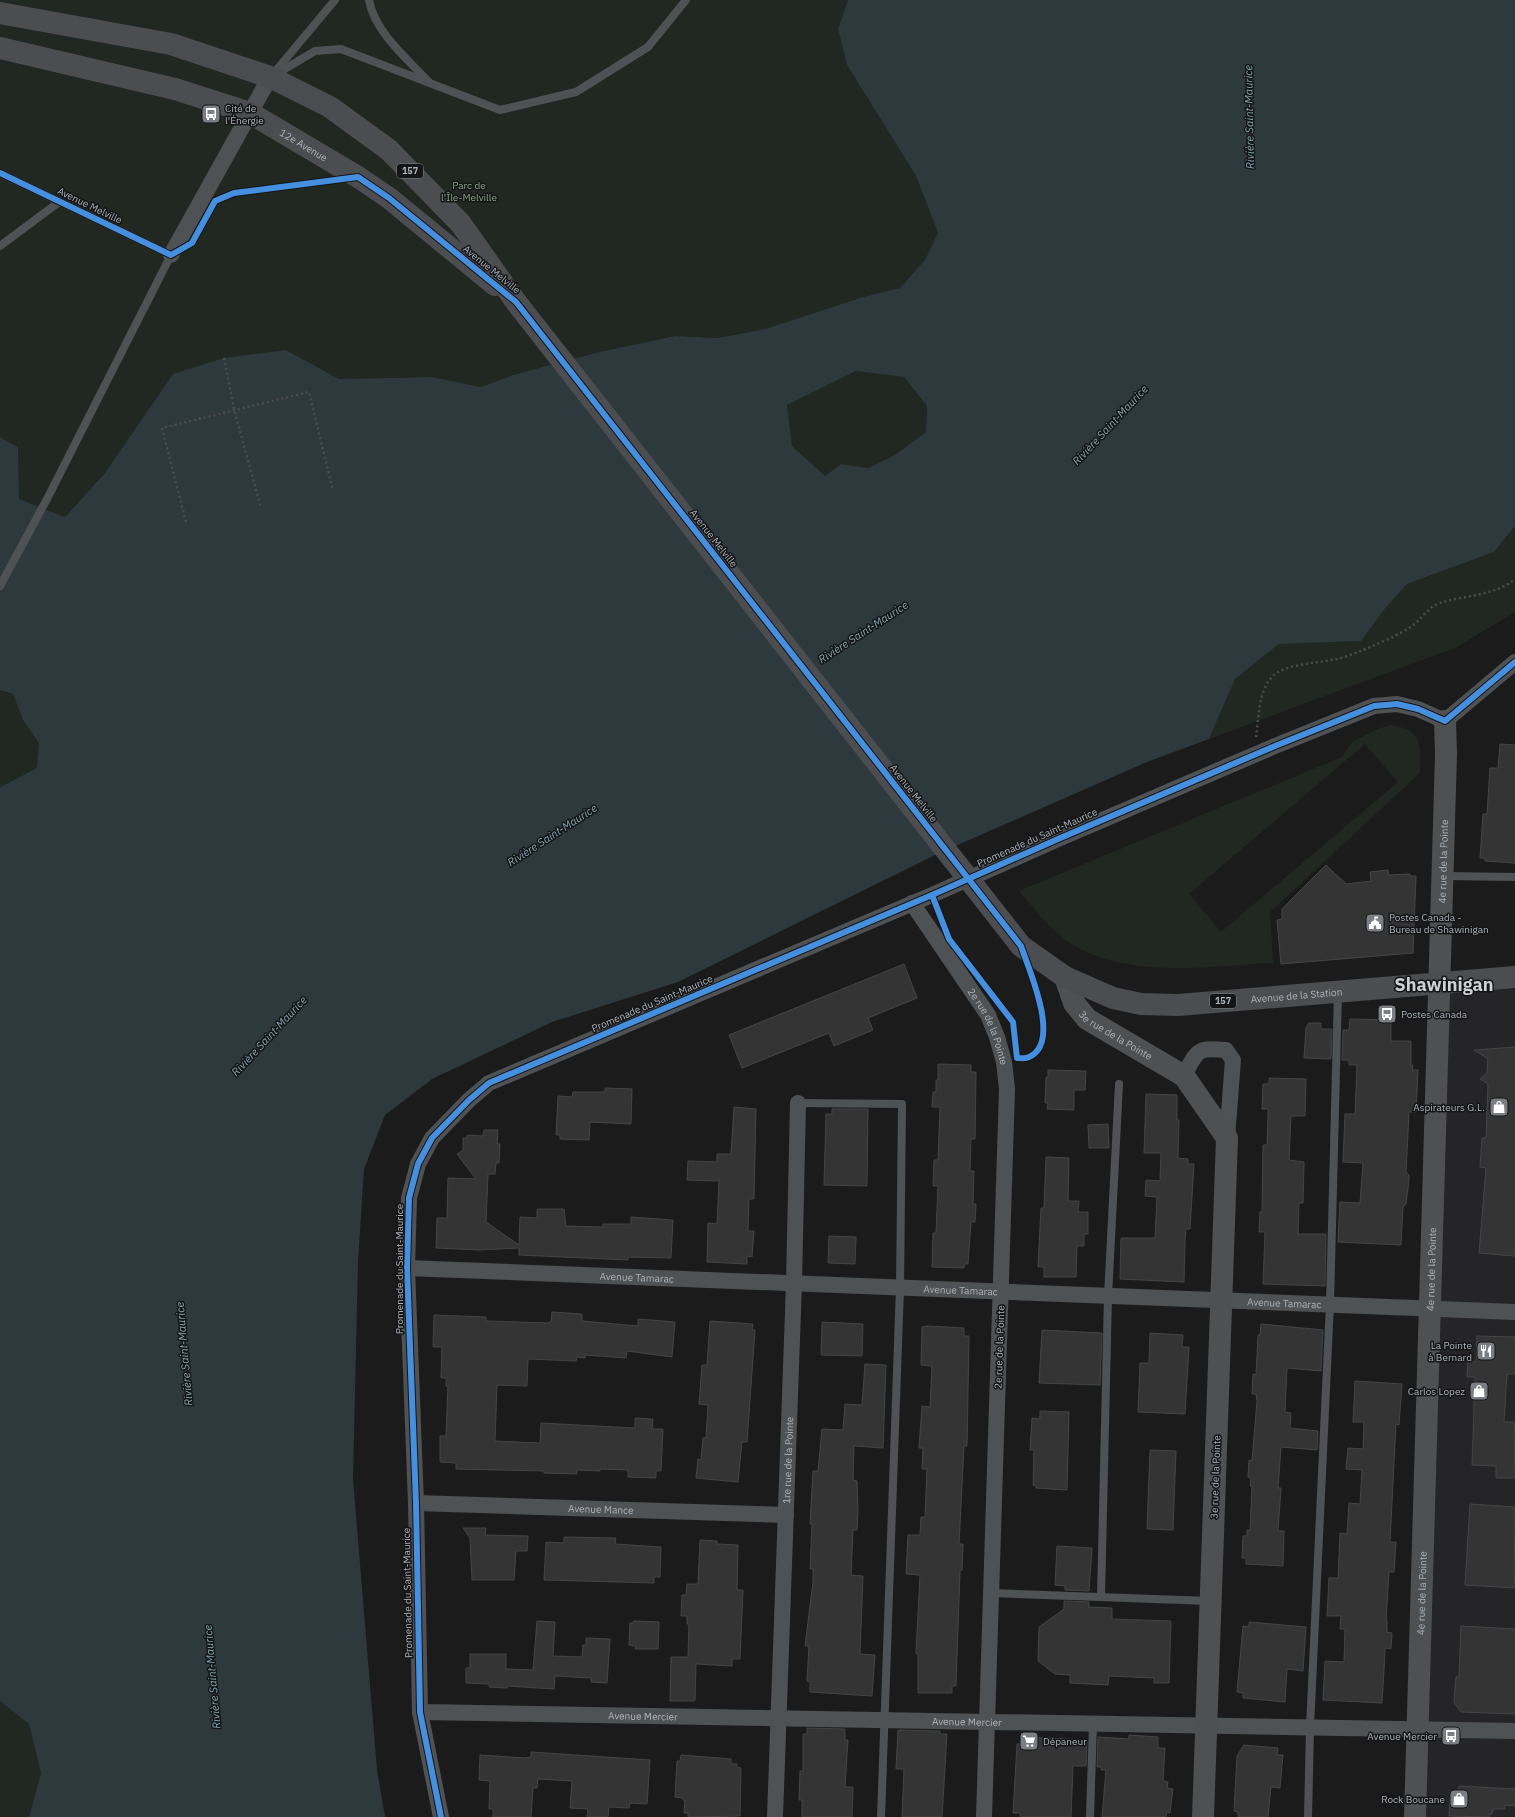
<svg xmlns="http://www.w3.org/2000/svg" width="1515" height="1817" font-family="'IBM Plex Sans',sans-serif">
<rect width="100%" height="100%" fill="#1b1b1b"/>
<polygon fill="#252527" points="1515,966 1515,1817 1425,1817 1449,972"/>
<g fill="#212821" fill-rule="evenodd">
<polygon points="0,0 848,0 838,29 847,65 916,176 938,234 926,260 900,288 863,297 765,329 717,338 675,336 599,352 513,375 481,387 432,377 339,379 286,350 105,473 65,517 19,499 18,447 0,437"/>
<polygon points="856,371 904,377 927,406 926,432 895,455 868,468 841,464 825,477 792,446 787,405"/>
<polygon points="1515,526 1515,612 1457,647 1209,739 1235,679 1279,644 1361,641 1383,611 1407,584 1494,552"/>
<polygon points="0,690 13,694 23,720 40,743 37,768 0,787"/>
<path d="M1390,725C1424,729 1420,745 1420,773L1270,912L1273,963C1207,966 1130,980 1070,943C1050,930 1034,908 1019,891L1342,757L1352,742L1380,728ZM1365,744L1398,782L1221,932L1189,894Z"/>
<polygon points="0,1701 29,1724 41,1773 29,1817 0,1817"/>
</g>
<path fill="#2e393d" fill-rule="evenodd" d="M848,0H1515V526L1494,552L1407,584L1383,611L1361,641L1279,644L1235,679L1209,739L1147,762L935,855L678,982L552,1022L432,1079L385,1115L364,1169L358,1261L353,1479L377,1770L385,1817H29L41,1773L29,1724L0,1701V787L37,768L39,743L23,720L13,694L0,690V437L18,447L19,499L65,517L105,473L173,374L224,358L286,350L339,379L432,377L481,387L513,375L599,352L675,336L717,338L765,329L863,297L900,288L925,260L938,233L916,176L847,65L838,29ZM856,371L904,377L927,406L926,432L895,455L868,468L841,464L825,476L792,446L787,405Z"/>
<g fill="#343435" stroke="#434647">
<polygon points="1500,744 1515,745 1515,863 1485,861 1485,858 1480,858 1483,814 1487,814 1490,768 1498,768"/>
<polygon points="1326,865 1346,884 1371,881 1370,872 1388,870 1389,875 1410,874 1410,876 1416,876 1413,953 1281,964 1277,920 1282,919 1282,909"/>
<polygon points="904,964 917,998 868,1018 873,1030 834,1046 829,1033 742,1068 729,1035"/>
<polygon points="1350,1019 1391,1020 1391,1041 1411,1041 1411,1066 1413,1065 1412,1070 1418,1070 1416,1112 1409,1112 1406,1172 1409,1175 1409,1180 1406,1204 1403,1207 1401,1245 1338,1242 1340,1202 1360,1203 1363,1163 1343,1162 1345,1114 1355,1114 1357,1065 1349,1065 1349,1060 1342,1060 1343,1030 1349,1030"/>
<polygon points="1309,1023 1321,1023 1321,1029 1332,1029 1331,1059 1304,1058 1306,1028"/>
<polygon points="1515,1047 1515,1256 1479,1253 1486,1168 1480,1167 1482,1138 1486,1138 1488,1084 1480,1079 1487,1073 1488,1059 1474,1050"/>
<polygon points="938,1064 971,1065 971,1072 976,1072 975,1139 971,1139 970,1171 974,1171 973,1204 976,1204 975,1222 971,1222 968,1264 965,1264 964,1268 932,1267 933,1233 936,1233 938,1186 933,1186 934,1160 938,1160 940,1107 932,1107 933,1092 936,1092 936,1080 938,1080"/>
<polygon points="1048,1070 1086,1071 1085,1090 1074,1090 1074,1110 1047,1109 1048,1103 1045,1103 1046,1077 1048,1077"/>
<polygon points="1269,1078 1306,1079 1305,1116 1291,1116 1289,1160 1304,1162 1303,1203 1299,1203 1298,1234 1326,1234 1325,1286 1263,1284 1265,1232 1259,1232 1260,1212 1262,1212 1263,1145 1267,1145 1268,1116 1268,1109 1262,1109 1263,1084 1269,1084"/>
<polygon points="605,1088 632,1089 631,1124 590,1122 589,1140 560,1139 560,1135 556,1135 558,1096 572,1097 573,1092 605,1092"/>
<polygon points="1146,1094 1177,1095 1177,1120 1179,1120 1178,1158 1188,1159 1188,1164 1194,1164 1190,1229 1186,1229 1185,1240 1184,1282 1120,1279 1121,1238 1155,1238 1157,1197 1145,1196 1146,1180 1160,1181 1161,1153 1144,1153"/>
<polygon points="734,1107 756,1109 754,1199 749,1199 748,1231 754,1231 752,1257 747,1256 747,1264 707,1262 708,1223 717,1224 719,1180 715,1181 687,1180 688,1161 717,1162 717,1154 731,1154"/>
<polygon points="832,1109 868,1109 867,1186 824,1185 826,1114 832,1114"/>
<polygon points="1108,1124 1109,1148 1089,1148 1088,1125"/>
<polygon points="484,1130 498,1130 497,1144 500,1144 499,1163 496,1163 495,1174 488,1174 486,1222 519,1245 520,1217 537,1218 537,1209 564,1209 566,1226 603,1227 603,1224 631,1224 631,1217 673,1220 671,1258 628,1257 628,1260 519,1255 519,1248 480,1250 436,1248 437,1218 447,1218 448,1178 476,1179 457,1154 463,1150 463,1138 467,1138 467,1135 483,1136"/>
<polygon points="1046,1157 1069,1158 1068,1201 1079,1201 1078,1212 1088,1212 1088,1234 1084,1234 1084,1246 1077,1246 1076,1277 1044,1277 1044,1267 1038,1267 1041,1208 1044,1208"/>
<polygon points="829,1236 856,1237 855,1264 828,1263"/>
<polygon points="552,1312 582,1314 582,1321 638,1326 638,1319 675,1322 672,1357 627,1351 626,1358 585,1355 585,1358 577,1357 576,1361 528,1359 527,1386 497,1385 495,1441 540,1443 541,1423 635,1428 635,1418 653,1419 652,1429 663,1429 661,1471 656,1471 656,1478 628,1477 628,1470 600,1469 600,1471 577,1470 577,1474 544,1473 544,1471 456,1469 456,1463 440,1462 440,1436 446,1436 448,1386 446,1386 446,1378 441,1378 442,1347 433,1347 434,1315 486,1317 486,1321 549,1323 551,1321"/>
<polygon points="710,1321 753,1324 752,1330 755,1330 747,1442 742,1442 738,1482 696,1478 698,1459 701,1460 703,1438 706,1438 708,1405 699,1404 702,1365 707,1365"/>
<polygon points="822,1322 863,1324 862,1356 821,1355"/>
<polygon points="1261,1324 1323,1330 1321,1371 1287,1368 1285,1412 1291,1413 1290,1428 1318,1431 1317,1450 1281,1447 1278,1488 1281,1488 1278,1531 1284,1531 1283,1566 1246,1564 1246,1558 1242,1558 1243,1536 1247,1536 1247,1530 1250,1530 1252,1487 1250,1486 1251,1478 1248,1477 1249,1460 1252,1461 1257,1401 1256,1394 1252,1394 1253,1374 1256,1375 1258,1335 1260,1335"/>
<polygon points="928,1326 964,1328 964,1336 969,1336 967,1446 964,1446 959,1544 963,1544 962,1570 960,1570 956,1686 952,1686 952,1693 918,1693 918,1654 916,1653 920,1575 906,1574 908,1535 920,1535 921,1517 925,1517 927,1469 922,1469 923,1448 919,1448 922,1406 930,1407 932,1366 921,1365 922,1327"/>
<polygon points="1042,1330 1102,1333 1100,1385 1039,1383"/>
<polygon points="1150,1333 1183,1335 1182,1347 1189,1347 1185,1414 1138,1412 1140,1363 1149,1363"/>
<polygon points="1477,1336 1515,1337 1515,1374 1507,1374 1504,1422 1514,1422 1515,1478 1496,1478 1496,1466 1472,1465 1475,1377 1467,1377 1468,1361 1476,1362"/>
<polygon points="865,1364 886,1365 883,1448 854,1446 853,1480 857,1481 858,1510 857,1530 853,1530 851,1575 863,1576 860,1654 875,1655 872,1696 810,1692 810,1682 807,1681 809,1646 805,1646 813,1582 813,1569 810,1569 812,1524 810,1524 813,1471 818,1471 822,1429 843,1430 845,1404 862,1405"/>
<polygon points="1355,1381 1402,1384 1399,1425 1396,1424 1390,1542 1396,1542 1394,1572 1389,1572 1386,1621 1387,1621 1387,1632 1392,1633 1391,1649 1385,1648 1385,1653 1382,1703 1323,1700 1325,1661 1344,1662 1345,1629 1340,1629 1341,1616 1327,1616 1329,1578 1338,1578 1340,1533 1347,1534 1349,1503 1360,1504 1362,1470 1346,1469 1348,1448 1363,1449 1364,1422 1353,1422"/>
<polygon points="1040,1411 1069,1412 1067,1490 1036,1488 1036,1486 1033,1485 1034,1450 1030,1450 1032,1418 1040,1419"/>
<polygon points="1150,1450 1176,1451 1173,1530 1147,1529"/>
<polygon points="1470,1504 1515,1507 1514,1588 1465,1585"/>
<polygon points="463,1528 486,1528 485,1535 528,1536 527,1551 516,1551 514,1580 472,1580 470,1538"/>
<polygon points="564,1537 616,1538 615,1544 661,1547 660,1577 654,1577 654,1583 544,1580 546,1542 564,1543"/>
<polygon points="700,1540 717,1541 717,1544 738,1545 737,1590 743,1590 740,1659 732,1659 732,1666 696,1664 695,1701 670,1701 671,1657 688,1657 689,1624 687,1624 687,1616 681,1616 682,1595 686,1595 687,1584 698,1584"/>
<polygon points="1057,1546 1092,1548 1089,1591 1065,1590 1065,1586 1055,1585"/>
<polygon points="1064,1601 1089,1602 1089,1607 1112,1608 1112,1619 1171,1621 1169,1683 1154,1683 1154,1678 1109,1676 1108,1685 1070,1683 1070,1675 1055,1674 1038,1661 1039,1627 1064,1609"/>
<polygon points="537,1621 555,1622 553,1656 582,1657 583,1645 586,1645 586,1638 610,1639 607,1683 591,1682 591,1678 555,1676 554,1689 507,1686 507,1688 489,1687 489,1684 466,1683 466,1668 470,1668 470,1654 506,1654 506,1669 533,1670"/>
<polygon points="634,1621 659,1622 658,1649 635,1649 636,1646 629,1645 630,1623 633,1623"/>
<polygon points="1249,1622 1306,1627 1303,1671 1287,1669 1285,1702 1243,1698 1243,1693 1237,1692 1243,1626 1249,1627"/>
<polygon points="1461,1626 1515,1629 1515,1714 1461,1712 1454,1702 1456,1677 1459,1677"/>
<polygon points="807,1728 845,1729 845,1740 848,1740 845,1787 853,1787 852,1817 802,1817 802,1800 799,1800 800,1771 803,1771 803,1734 807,1734"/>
<polygon points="898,1730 940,1731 940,1734 947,1734 942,1817 902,1817 904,1769 896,1769"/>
<polygon points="1129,1735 1158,1737 1158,1748 1165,1748 1163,1781 1168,1782 1167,1788 1173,1789 1170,1813 1167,1812 1166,1817 1102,1817 1106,1770 1101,1770 1101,1767 1097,1767 1098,1737 1129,1739"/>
<polygon points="1025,1737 1087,1740 1086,1766 1073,1766 1071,1817 1020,1817 1020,1813 1013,1813 1017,1744 1024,1744"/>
<polygon points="1244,1745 1278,1748 1277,1755 1283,1755 1280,1788 1271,1787 1268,1817 1238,1817 1238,1812 1234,1811 1237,1756"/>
<polygon points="531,1752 650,1760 647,1804 630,1803 629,1808 609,1807 608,1817 587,1817 588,1809 570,1808 572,1781 538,1779 537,1788 533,1788 531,1817 493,1817 493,1809 489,1809 490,1781 479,1780 480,1755 525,1758 531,1757"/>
<polygon points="681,1755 731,1759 731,1764 737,1764 737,1767 741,1768 740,1816 688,1817 688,1813 684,1813 685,1800 683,1800 683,1798 675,1797 677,1761 680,1761"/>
<polygon points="1459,1786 1515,1789 1515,1806 1505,1805 1505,1809 1493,1809 1492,1814 1489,1814 1489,1817 1449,1816 1450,1792 1458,1793"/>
</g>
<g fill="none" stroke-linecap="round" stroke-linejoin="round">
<g stroke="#4b4c4f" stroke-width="2.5" stroke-dasharray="2 3" stroke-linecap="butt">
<polyline points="224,358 234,409 261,508"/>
<polyline points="186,522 162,428 309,392 333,491"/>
<path d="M1256,737C1259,718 1258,690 1273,676C1283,665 1316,663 1331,660C1341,659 1351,655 1360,651C1372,647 1403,633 1412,626C1422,619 1428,607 1440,603C1464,595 1495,596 1515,579"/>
</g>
<g stroke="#4f5254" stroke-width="8">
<path d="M369,0C374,31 408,60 429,82"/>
<polyline points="274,73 335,0"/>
<polyline points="273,76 315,51 341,49 500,110 576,92 648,47 686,0"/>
<polyline points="0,173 171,255 47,499 0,586"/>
<polyline points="0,246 59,202"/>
<polyline points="1444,876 1515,877"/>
<polyline points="798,1103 902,1104 900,1288 881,1817"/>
<polyline points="991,1593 1210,1601"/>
<polyline points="1101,1597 1108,1296 1119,1084"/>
<polyline points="1090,1817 1093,1724"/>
<polyline points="1308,1817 1310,1727 1330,1304 1338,992"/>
</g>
<g stroke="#4f5254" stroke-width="16">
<polyline points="171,255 270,77"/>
<path id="s1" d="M912,903L988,1015L997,1037L1004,1062L1007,1089L984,1817"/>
<path d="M1184,1076C1197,1051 1196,1047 1226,1050L1233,1060L1227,1138"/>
<path id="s2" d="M407,1268L1515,1312"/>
<path id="s3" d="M416,1503L786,1515"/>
<path id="s4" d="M420,1712L1515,1731"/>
<polyline points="441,1817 420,1712 416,1503 407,1268 409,1198 418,1164 432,1138 469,1100 489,1083 932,895 1058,839 1275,746 1374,706 1397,704 1418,709 1445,721 1515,662"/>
<path id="s5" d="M775,1817L794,1283L798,1103"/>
</g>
<g stroke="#4e5052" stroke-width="22">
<path id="s6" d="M1065,977L1074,1003L1087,1019L1184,1076L1227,1138L1203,1817"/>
<path id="s7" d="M1415,1817L1446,754L1445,721"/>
</g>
<g stroke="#4c4d50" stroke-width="22">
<path id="s8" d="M0,13L171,44L270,77L330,107L389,150L461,224L516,302L1021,946L1065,977L1113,998L1141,1004L1178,1005L1515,977"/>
<path id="s9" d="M0,48L175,89L250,113L358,177L389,198L495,285"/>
</g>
<defs>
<g id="cycleway">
<path d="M0,173L171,255L192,243L215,201L234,193L358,177L389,198L516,302L1021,946C1029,970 1062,1043 1029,1057C1026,1059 1020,1058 1017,1058L1013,1022L949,939L932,895"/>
<polyline points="441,1817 420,1712 416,1503 407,1268 409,1198 418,1164 432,1138 469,1100 489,1083 932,895 1058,839 1275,746 1374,706 1397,704 1418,709 1445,721 1515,662"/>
</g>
</defs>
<use href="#cycleway" stroke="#151517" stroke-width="8"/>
<use href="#cycleway" stroke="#468fdf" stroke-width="6"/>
</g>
<defs>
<symbol id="bus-square" viewBox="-11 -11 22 22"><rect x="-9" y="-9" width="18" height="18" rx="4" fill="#7a7e83" stroke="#151517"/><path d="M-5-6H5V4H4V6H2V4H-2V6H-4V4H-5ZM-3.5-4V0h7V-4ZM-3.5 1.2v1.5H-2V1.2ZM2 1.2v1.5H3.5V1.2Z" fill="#fff"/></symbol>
<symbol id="civic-square" viewBox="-11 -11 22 22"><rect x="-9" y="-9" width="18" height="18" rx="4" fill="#7a7e83" stroke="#151517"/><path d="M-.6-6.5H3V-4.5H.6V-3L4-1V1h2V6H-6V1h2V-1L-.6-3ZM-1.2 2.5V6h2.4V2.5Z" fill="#fff"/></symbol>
<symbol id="shop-square" viewBox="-11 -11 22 22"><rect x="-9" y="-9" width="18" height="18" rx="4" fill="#7a7e83" stroke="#151517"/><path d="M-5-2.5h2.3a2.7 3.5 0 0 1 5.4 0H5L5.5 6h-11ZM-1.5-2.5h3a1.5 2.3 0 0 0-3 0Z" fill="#fff"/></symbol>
<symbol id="restaurant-square" viewBox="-11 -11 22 22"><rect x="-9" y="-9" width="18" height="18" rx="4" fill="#7a7e83" stroke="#151517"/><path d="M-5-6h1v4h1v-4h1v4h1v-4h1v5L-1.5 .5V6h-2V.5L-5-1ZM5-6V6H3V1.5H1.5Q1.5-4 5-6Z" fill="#fff"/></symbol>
<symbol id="supermarket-square" viewBox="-11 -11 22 22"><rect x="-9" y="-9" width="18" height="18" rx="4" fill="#7a7e83" stroke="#151517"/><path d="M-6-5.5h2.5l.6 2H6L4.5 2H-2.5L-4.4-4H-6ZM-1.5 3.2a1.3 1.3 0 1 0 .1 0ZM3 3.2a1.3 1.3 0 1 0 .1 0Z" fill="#fff"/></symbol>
</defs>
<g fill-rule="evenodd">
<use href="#bus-square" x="200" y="103" width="22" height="22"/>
<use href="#civic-square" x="1364" y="912" width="22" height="22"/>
<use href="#bus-square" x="1376" y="1003" width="22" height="22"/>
<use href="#shop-square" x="1488" y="1096" width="22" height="22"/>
<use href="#restaurant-square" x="1475" y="1340" width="22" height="22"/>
<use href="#shop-square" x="1468" y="1380" width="22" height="22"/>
<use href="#bus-square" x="1440" y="1725" width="22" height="22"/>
<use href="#supermarket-square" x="1018" y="1730" width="22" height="22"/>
<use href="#shop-square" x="1448" y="1788" width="22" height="22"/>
</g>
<g text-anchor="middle" stroke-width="3" stroke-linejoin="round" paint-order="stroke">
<g fill="#151517" stroke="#7f848a" stroke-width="1">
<rect x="397" y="164" width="26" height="14" rx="3"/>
<rect x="1210" y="994" width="26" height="14" rx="3"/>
</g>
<g font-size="9" font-weight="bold" fill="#adb4bb">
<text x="410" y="174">157</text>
<text x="1223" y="1004">157</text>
</g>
<g font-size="10" fill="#adb4bb" stroke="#151517" text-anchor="end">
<text x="225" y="112" text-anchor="start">Cité de<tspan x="225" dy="12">l'Énergie</tspan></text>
<text x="1389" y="921" text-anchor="start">Postes Canada -<tspan x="1389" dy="12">Bureau de Shawinigan</tspan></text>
<text x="1401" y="1018" text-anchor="start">Postes Canada</text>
<text x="1485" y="1111">Aspirateurs G.L.</text>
<text x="1472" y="1349">La Pointe<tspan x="1472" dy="12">à Bernard</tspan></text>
<text x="1465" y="1395">Carlos Lopez</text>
<text x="1437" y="1740">Avenue Mercier</text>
<text x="1043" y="1745" text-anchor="start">Dépaneur</text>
<text x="1445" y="1803">Rock Boucane</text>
</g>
<g font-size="10" fill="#adb4bb" stroke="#151517">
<text dy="4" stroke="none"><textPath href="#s9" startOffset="321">12e Avenue</textPath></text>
<text transform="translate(90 205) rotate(26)" y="4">Avenue Melville</text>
<text transform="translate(492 269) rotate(39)" y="4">Avenue Melville</text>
<text transform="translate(714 538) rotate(52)" y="4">Avenue Melville</text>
<text transform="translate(914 793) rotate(52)" y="4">Avenue Melville</text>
<text transform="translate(1037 837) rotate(-24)" y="4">Promenade du Saint-Maurice</text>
<text dy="4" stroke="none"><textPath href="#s7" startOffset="956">4e rue de la Pointe</textPath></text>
<text dy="4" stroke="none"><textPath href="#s8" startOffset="1726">Avenue de la Station</textPath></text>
<text transform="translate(652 1003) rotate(-23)" y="4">Promenade du Saint-Maurice</text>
<text dy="4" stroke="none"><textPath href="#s1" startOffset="146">2e rue de la Pointe</textPath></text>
<text dy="4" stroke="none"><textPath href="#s6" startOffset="81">3e rue de la Pointe</textPath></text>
<text transform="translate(399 1269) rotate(-90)" y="4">Promenade du Saint-Maurice</text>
<text dy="4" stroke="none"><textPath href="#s7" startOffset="548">4e rue de la Pointe</textPath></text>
<text dy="4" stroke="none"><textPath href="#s2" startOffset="230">Avenue Tamarac</textPath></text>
<text dy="4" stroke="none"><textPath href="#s2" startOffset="554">Avenue Tamarac</textPath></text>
<text dy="4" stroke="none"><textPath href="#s2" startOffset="878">Avenue Tamarac</textPath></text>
<text transform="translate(999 1347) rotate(-88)" y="4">2e rue de la Pointe</text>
<text dy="4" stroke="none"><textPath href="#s5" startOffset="357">1re rue de la Pointe</textPath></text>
<text transform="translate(1215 1477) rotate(-88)" y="4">3e rue de la Pointe</text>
<text dy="4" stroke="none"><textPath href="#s3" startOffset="185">Avenue Mance</textPath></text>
<text transform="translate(407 1593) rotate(-91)" y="4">Promenade du Saint-Maurice</text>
<text dy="4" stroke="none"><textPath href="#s7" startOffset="224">4e rue de la Pointe</textPath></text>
<text dy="4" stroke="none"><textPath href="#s4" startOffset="223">Avenue Mercier</textPath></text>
<text dy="4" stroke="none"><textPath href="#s4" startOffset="547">Avenue Mercier</textPath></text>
</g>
<g font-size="10" fill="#88a684" stroke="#151517">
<text x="469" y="189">Parc de<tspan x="469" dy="12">l'Île-Melville</tspan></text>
</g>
<g font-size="11" font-style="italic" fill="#84a7b6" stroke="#151517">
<text transform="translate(1249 117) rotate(-91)" y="4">Rivière Saint-Maurice</text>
<text transform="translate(1110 425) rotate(-47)" y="4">Rivière Saint-Maurice</text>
<text transform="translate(863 632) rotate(-33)" y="4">Rivière Saint-Maurice</text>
<text transform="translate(552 835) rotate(-33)" y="4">Rivière Saint-Maurice</text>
<text transform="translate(269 1036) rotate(-47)" y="4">Rivière Saint-Maurice</text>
<text transform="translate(184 1354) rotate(-95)" y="4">Rivière Saint-Maurice</text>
<text transform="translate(212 1677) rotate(-95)" y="4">Rivière Saint-Maurice</text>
</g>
<g font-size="18" font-weight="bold" fill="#ced2d7" stroke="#151517">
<text x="1444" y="991">Shawinigan</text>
</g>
</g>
</svg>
